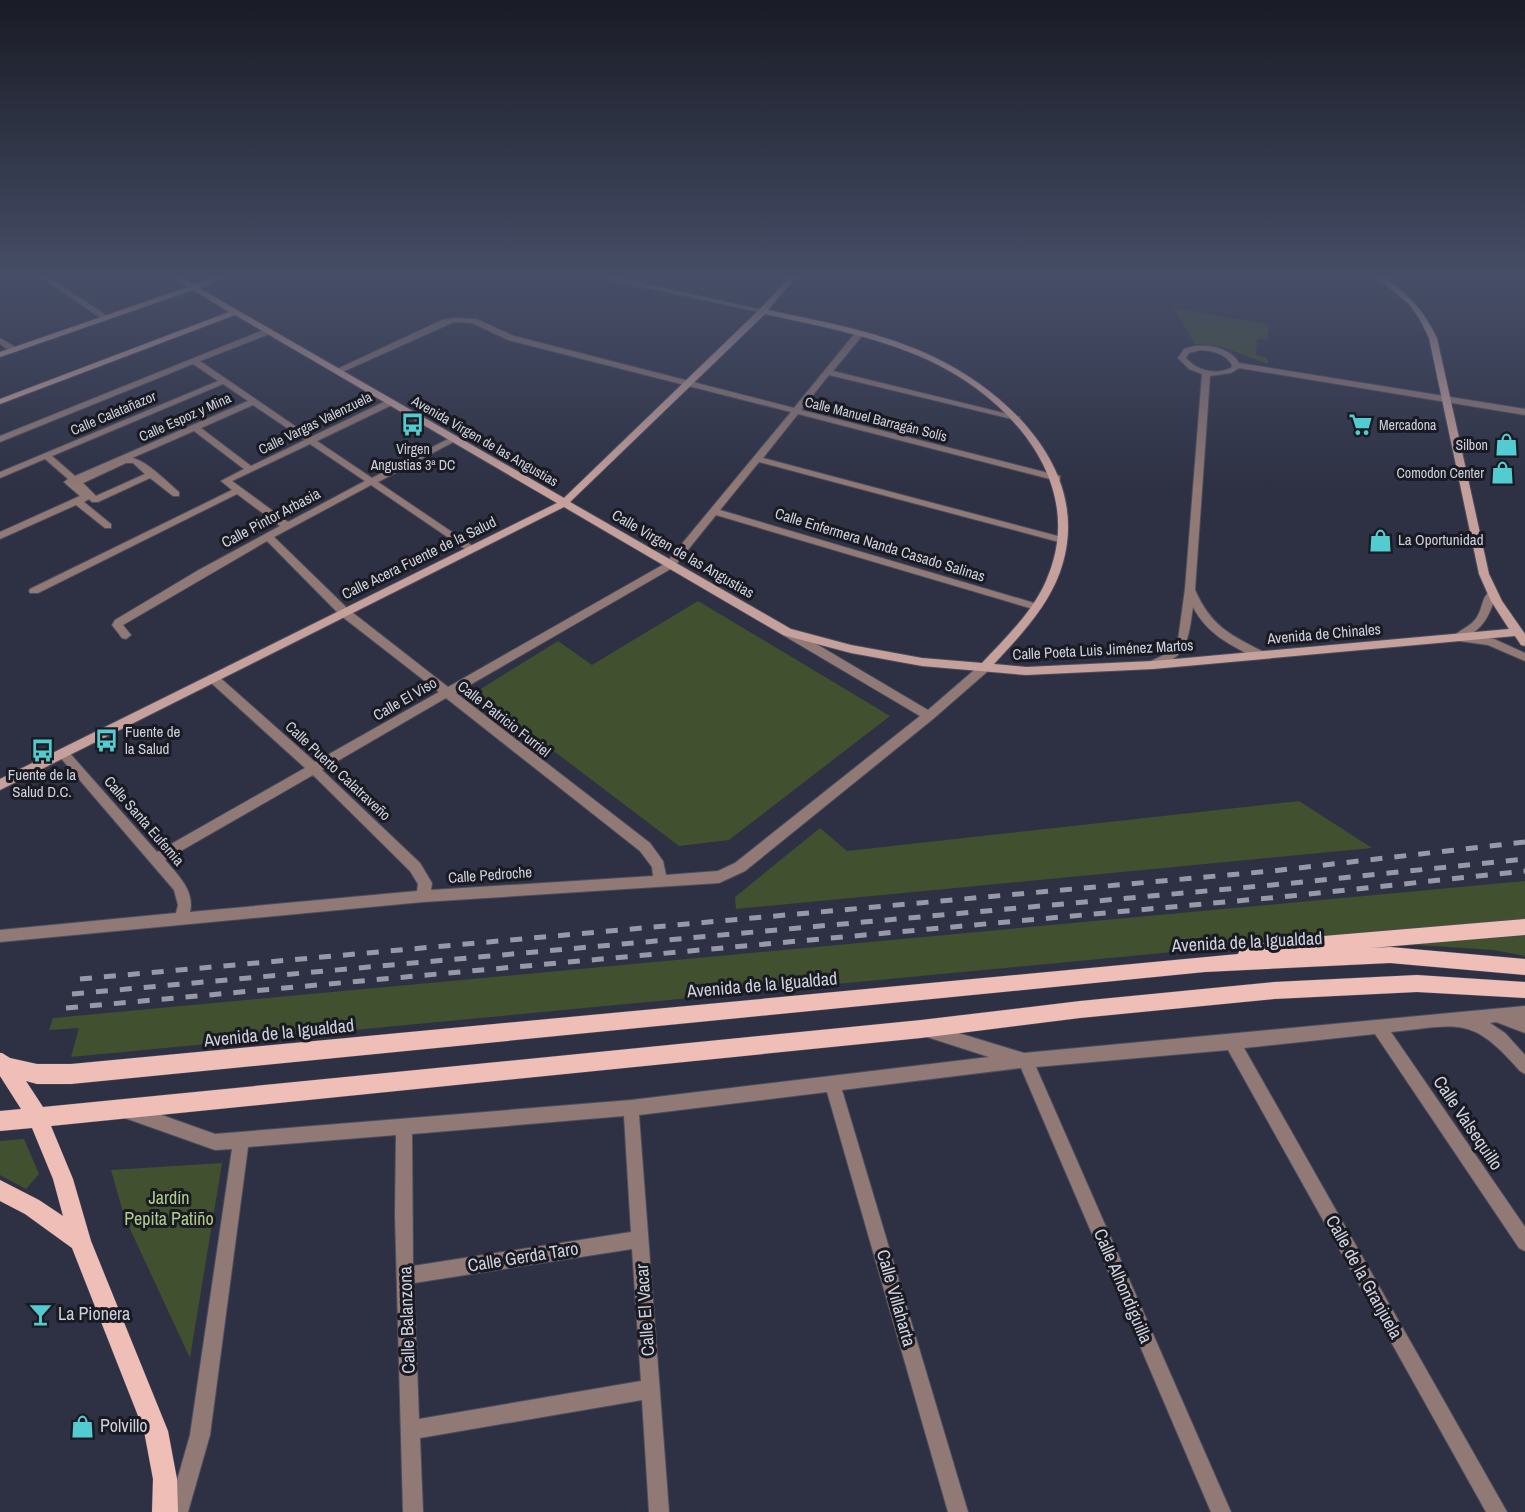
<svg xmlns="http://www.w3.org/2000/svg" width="1525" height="1512" font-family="'Archivo Narrow',sans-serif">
<rect width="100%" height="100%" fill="#2e3144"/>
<g fill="#41502e">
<polygon points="1173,308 1266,324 1269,327 1267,340 1257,339 1256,355 1267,357 1268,364 1219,346 1195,344"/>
<polygon points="698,601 890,716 729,840 679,846 476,692 558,641 592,665"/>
<polygon points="1299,801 1372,848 736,909 735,897 820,828 847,851"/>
<polygon points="1525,881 1525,922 1298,940 71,1057 79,1028 49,1030 53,1018"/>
<polygon points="1525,934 1525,956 1494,950 1417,945 1416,943"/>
<polygon points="24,1139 39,1174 26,1189 0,1175 0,1141"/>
<polygon points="222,1163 190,1358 124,1216 111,1170"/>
</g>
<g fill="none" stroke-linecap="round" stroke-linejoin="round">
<defs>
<g id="street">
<polygon points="41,277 48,277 109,317 102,319"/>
<polygon points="603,277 614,277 767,311 763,313 606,279"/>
<path d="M454,318L476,319L514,336L794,408L856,332H862V336L833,371L1020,417L1016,420L829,375L801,410L1060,476V480H1054L798,414L763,458L1065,538V542H1059L759,462L720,510L1041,605L1042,607L1037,611L1033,609L716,515L674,567L456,693L650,843L663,861L666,875L718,871L735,863L920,716L783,635L782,632L783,629H791L928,710L980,665H988L990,668L988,671L933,719L745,871L719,883L423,902L0,942V930L176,913L178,905L174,890L59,756L57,753L59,750H67L157,852L305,768L209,681L207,678L209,675H217L315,762L439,692L340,615L267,541L123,625L131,635L126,639L122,638L112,625L115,620L197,571L280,526L237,494L38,593H30L29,591L30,589L232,490L221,481L244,469L194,431L132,458C146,460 167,482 179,492V496H173L150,478L98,502H92L89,499L84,502L111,524V528H105L76,505L0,539V532L80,496L66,484L64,482L68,479L45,459L0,478V472L218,381L193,364L0,442V436L266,329H272V333L200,361L311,437L388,400H394V404L317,441L372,478L452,437L459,439L378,482L474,547V551H468L371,485L274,537L348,609L448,687L666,563L791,412L508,340L472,323L454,322L340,373L333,371L442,320ZM223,384L248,401L75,476L52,456ZM253,405L305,440L251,466L201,428ZM310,444L365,481L288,522L232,481ZM126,463H133L145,474L96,496L83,483ZM446,698L640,851L652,867L653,876L431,890L432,883L420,863L322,770ZM313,775L410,871L418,884L417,891L190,912C195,891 178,875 165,860Z"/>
<polygon points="0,338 17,348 17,352 11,352 0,344"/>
<path d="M1195,346C1211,345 1230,348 1239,363L1525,409V415L1239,368L1231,373L1210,376L1195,590C1211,626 1230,635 1264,652L1265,655L1260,659L1256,658C1230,645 1207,634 1193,607C1188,640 1188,657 1153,669L1147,665L1149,662L1168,653L1178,640L1185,589L1202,374L1189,369L1178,358L1184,349ZM1200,350C1213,351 1225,353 1232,365L1231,368C1216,375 1197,371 1186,358L1189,353Z"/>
<path d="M1491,591L1496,594C1491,611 1486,625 1470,635L1494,639L1525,653V661L1488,645L1459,641L1454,636C1461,629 1472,626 1477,617C1483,608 1482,595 1491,591Z"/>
<path d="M1525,1006V1033L1496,1022L1490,1023L1505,1033L1525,1055V1074L1520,1071C1471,1015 1460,1025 1391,1032L1525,1227V1251L1519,1248L1375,1034L1244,1048L1507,1512H1486L1228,1050L1036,1067L1231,1512H1211L1021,1068L842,1090L968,1512H948L827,1092L639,1115L669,1512H649L642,1400L420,1438L423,1512H403L395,1215L396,1135L248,1147L210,1435L188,1512H168L190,1435L232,1149L215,1150L122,1117L120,1111L122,1105L128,1103L215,1134L631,1100L989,1057L924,1036L922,1031L924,1026L929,1024L1024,1053ZM624,1116L631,1232L413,1266L412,1134ZM632,1249L641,1381L419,1419L414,1283Z"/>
</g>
<path id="secondary" d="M172,277H179L194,285L218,277H227L199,288L564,498L760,309L790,277H796L768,310C824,322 882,332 934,357C1014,396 1094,476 1060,572C1047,608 1019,637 994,664L1026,667L1153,661L1509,629L1491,601L1479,574L1429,338L1419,318L1409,304L1376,277H1383C1408,293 1424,311 1437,338L1489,574L1502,601L1525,634V646L1521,645L1515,636L1153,669L1026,675L922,666L851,653L783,635L564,507L0,790V779L557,503L235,315L0,404V399L229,312L193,290L0,357V352L188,287ZM765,314C819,326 874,336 926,359C1010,397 1089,484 1046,581C1032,613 1005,638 982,663L922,658L851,645L791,629L570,502Z"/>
<polygon id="primary" points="1525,919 1525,935 1371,948 1390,947 1525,959 1525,975 1390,963 1205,972 71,1084 37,1084 26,1081 43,1107 921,1020 1080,1001 1274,982 1417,975 1525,982 1525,998 1417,992 1274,999 1080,1018 921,1038 51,1126 73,1179 91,1241 168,1431 177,1479 178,1512 152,1512 153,1479 144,1431 72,1248 25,1214 0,1201 0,1180 39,1200 63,1216 53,1179 32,1128 0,1131 0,1111 21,1109 0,1076 0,1053 2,1053 10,1058 37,1064 71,1064 1238,954 1240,949 1276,940"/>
</defs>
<use href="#street" stroke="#4b4e60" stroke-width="2"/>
<use href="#secondary" stroke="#4b4e60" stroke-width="2"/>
<use href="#primary" stroke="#4b4e60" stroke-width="1"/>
<use href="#street" fill="#917975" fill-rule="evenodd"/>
<use href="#secondary" fill="#c6a09b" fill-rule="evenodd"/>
<use href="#primary" fill="#efbfb7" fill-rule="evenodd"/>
<g stroke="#9699a7" stroke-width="5" stroke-dasharray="12 12" stroke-linecap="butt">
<polyline points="80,979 1272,871 1525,842"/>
<polyline points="72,994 1283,884 1525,859"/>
<polyline points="66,1008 1291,896 1525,871"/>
</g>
</g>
<linearGradient id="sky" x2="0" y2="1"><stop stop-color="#191b25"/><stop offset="0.57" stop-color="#464e67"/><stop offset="1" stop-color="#464e67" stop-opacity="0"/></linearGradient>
<rect width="1525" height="488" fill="url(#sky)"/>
<defs>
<symbol id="bus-bare" viewBox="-9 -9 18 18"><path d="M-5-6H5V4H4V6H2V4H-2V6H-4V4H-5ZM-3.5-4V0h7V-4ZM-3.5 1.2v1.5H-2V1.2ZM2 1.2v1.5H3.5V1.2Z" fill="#52ccd0" stroke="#191a22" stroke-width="2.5" paint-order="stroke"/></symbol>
<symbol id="supermarket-bare" viewBox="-9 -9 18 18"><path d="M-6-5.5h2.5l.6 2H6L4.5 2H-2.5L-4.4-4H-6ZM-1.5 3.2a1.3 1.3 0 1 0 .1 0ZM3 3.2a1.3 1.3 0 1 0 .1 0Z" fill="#52ccd0" stroke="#191a22" stroke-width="2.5" paint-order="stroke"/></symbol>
<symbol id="shop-bare" viewBox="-9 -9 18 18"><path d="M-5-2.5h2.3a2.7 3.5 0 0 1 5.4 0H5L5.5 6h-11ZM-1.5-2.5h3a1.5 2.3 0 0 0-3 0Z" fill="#52ccd0" stroke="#191a22" stroke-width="2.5" paint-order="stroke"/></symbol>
<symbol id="bar-bare" viewBox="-9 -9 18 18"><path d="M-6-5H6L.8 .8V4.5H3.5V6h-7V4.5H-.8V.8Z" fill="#52ccd0" stroke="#191a22" stroke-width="2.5" paint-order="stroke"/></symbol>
</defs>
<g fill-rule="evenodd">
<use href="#bus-bare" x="396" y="408" width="33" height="33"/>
<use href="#supermarket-bare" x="1344" y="408" width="33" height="33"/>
<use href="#shop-bare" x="1490" y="428" width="33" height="33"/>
<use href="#shop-bare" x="1486" y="456" width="33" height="33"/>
<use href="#shop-bare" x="1364" y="524" width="33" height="33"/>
<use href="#bus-bare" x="90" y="724" width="33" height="33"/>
<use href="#bus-bare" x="26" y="734" width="33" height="33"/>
<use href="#bar-bare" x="24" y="1298" width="33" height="33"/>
<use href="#shop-bare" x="66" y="1410" width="33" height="33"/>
</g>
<g text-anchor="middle" stroke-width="6" stroke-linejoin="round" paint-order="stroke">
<g font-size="14" fill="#ced1dd" stroke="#191a22">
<text transform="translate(113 413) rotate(-23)" y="5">Calle Calatañazor</text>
<text transform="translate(185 417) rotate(-24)" y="5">Calle Espoz y Mina</text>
<text transform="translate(876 419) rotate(14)" y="5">Calle Manuel Barragán Solís</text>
<text transform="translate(315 423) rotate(-26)" y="5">Calle Vargas Valenzuela</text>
<text transform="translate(485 441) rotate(30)" y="5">Avenida Virgen de las Angustias</text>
</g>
<g font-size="14" fill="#ced1dd" stroke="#191a22" text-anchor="end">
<text x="1379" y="430" text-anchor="start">Mercadona</text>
<text x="1488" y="450">Silbon</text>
<text x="413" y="454" text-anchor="middle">Virgen<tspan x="413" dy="16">Angustias 3ª DC</tspan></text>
<text x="1484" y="478">Comodon Center</text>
</g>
<g font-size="15" fill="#ced1dd" stroke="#191a22">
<text transform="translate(271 518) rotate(-28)" y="5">Calle Pintor Arbasia</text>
<text transform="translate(880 545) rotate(17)" y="5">Calle Enfermera Nanda Casado Salinas</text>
<text transform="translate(683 554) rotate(30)" y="5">Calle Virgen de las Angustias</text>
<text transform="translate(419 558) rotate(-26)" y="5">Calle Acera Fuente de la Salud</text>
<text transform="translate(1324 634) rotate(-5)" y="5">Avenida de Chinales</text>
<text transform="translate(1103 650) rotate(-3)" y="5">Calle Poeta Luis Jiménez Martos</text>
<text transform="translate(405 699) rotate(-30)" y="5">Calle El Viso</text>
<text transform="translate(504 719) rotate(38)" y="5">Calle Patricio Furriel</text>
<text transform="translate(338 771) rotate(43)" y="5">Calle Puerto Calatraveño</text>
<text transform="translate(144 821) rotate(49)" y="5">Calle Santa Eufemia</text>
<text transform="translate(490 875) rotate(-4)" y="5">Calle Pedroche</text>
</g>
<g font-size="15" fill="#ced1dd" stroke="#191a22" text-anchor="start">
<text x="1398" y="545">La Oportunidad</text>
<text x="125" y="737">Fuente de<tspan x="125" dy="17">la Salud</tspan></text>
<text x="42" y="780" text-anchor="middle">Fuente de la<tspan x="42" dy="17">Salud D.C.</tspan></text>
</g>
<g font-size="18" fill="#ced1dd" stroke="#191a22">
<text transform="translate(1247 942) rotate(-3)" y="6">Avenida de la Igualdad</text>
<text transform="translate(762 985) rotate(-5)" y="6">Avenida de la Igualdad</text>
<text transform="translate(279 1033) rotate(-6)" y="6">Avenida de la Igualdad</text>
<text transform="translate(1468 1123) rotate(56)" y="6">Calle Valsequillo</text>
<text transform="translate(523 1257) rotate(-9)" y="6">Calle Gerda Taro</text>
<text transform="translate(1364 1277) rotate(61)" y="6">Calle de la Granjuela</text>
<text transform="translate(1123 1286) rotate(67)" y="6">Calle Alhondiguilla</text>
<text transform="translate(896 1298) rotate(74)" y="6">Calle Villaharta</text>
<text transform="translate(645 1310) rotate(-94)" y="6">Calle El Vacar</text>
<text transform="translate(407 1320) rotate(-92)" y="6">Calle Balanzona</text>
</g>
<g font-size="18" fill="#b0ce8a" stroke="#191a22">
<text x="169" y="1204">Jardín<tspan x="169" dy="21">Pepita Patiño</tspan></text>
</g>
<g font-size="18" fill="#ced1dd" stroke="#191a22" text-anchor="start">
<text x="58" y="1320">La Pionera</text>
<text x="100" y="1432">Polvillo</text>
</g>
</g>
</svg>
